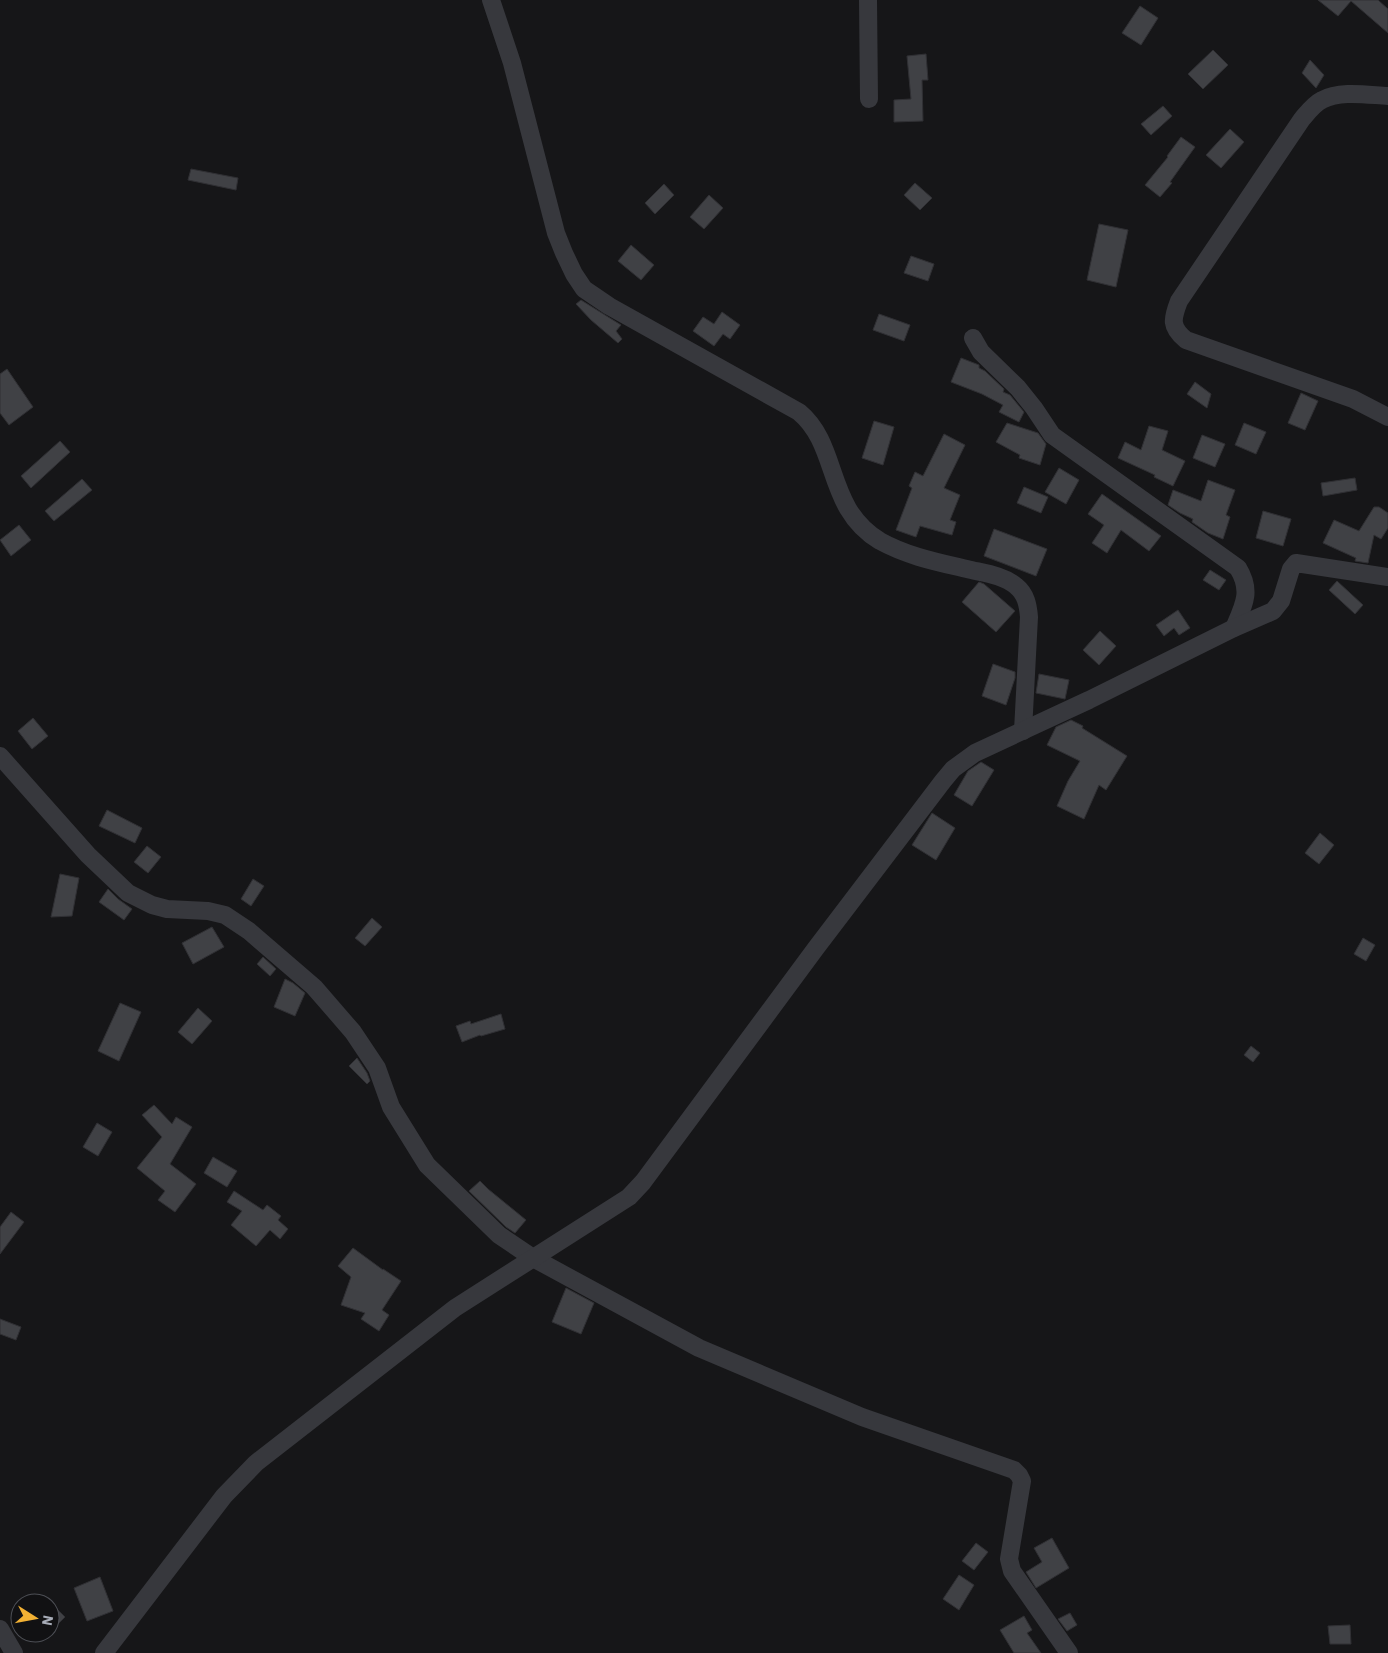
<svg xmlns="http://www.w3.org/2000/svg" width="1388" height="1653" font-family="'IBM Plex Sans',sans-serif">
<rect width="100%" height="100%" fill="#161618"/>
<g fill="#404145" stroke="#303034">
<polygon points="1318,0 1378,0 1388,9 1388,33 1351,1 1338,16"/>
<polygon points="1140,6 1158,18 1141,45 1122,33"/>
<polygon points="1213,50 1228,65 1203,89 1188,74"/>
<polygon points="926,54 928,80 922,80 923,121 894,122 894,100 911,99 907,56"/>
<polygon points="1310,60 1324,75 1316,88 1302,73"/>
<polygon points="1163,106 1172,116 1151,135 1141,124"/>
<polygon points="1230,129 1244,142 1221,168 1206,155"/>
<polygon points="1181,137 1195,147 1170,182 1172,183 1160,197 1145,185 1168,157 1167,156"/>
<polygon points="191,169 238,178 236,190 188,180"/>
<polygon points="915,183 932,198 920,210 904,195"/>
<polygon points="664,184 674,195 655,214 645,203"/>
<polygon points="709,195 723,208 704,229 690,217"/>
<polygon points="1099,224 1128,230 1116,287 1087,280"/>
<polygon points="631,245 654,265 641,280 618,261"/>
<polygon points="911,256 934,264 928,281 904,273"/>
<polygon points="581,300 621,325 616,331 622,339 618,343 591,320 576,304"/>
<polygon points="722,312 740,325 730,339 723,334 714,346 693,331 703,317 714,324"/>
<polygon points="879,314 910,325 904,341 873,330"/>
<polygon points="961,358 979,365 979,368 985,371 1004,389 1003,392 1010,395 1024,412 1019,422 999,412 1003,405 982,394 951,382"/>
<polygon points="7,369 33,407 9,425 0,413 0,374"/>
<polygon points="1195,382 1211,394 1207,408 1187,394"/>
<polygon points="1301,393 1318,401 1305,430 1288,423"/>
<polygon points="874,421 894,427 883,465 862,458"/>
<polygon points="1007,423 1038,433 1046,444 1040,465 1019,458 1020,455 996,442"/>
<polygon points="1244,423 1266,432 1256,454 1235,445"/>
<polygon points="1149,426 1168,431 1162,450 1185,461 1173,486 1154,477 1155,475 1118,458 1125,442 1141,450"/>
<polygon points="944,434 965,445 944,488 960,495 950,520 956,522 952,535 920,526 916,537 896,530 912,488 909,486 915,472 923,476"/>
<polygon points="1202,435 1225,444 1215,467 1193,458"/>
<polygon points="60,441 70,452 31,488 21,476"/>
<polygon points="1059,468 1079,480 1066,504 1045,492"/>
<polygon points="1355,478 1357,490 1323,496 1321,483"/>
<polygon points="82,479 92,490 54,521 45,511"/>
<polygon points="1208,480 1235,490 1226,515 1230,517 1223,539 1208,533 1192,522 1193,519 1180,513 1168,505 1173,490 1201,501"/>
<polygon points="1024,487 1048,497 1041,513 1017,503"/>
<polygon points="1102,494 1161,536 1149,551 1121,530 1107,553 1092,543 1104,525 1088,514"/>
<polygon points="1374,507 1379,507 1388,513 1388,528 1381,539 1374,535 1368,563 1355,561 1356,558 1323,543 1334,520 1359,531"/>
<polygon points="1263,511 1291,519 1283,546 1256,538"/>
<polygon points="19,525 31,540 11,556 0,540"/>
<polygon points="994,529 1047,549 1036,576 984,556"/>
<polygon points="1210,570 1226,580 1219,590 1203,580"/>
<polygon points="1337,581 1363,605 1355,614 1329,590"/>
<polygon points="979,582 984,584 1015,611 996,632 962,602"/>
<polygon points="1178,610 1190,628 1179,635 1174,628 1164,636 1156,625"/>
<polygon points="1100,631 1116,646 1099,665 1083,650"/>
<polygon points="993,664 1015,672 1015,678 1006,705 982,696"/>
<polygon points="1039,674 1069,680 1065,699 1036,693"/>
<polygon points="33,718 48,736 32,749 18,731"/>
<polygon points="1071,720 1083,726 1082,728 1127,756 1106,790 1099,785 1084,819 1057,806 1068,781 1080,761 1047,745 1056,727"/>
<polygon points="981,762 994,770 972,806 954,795 968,771"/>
<polygon points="107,810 142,828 135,843 99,826"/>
<polygon points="932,813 955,828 936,860 912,845"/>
<polygon points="1320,833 1334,845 1319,864 1305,853"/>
<polygon points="147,846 161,857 148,873 134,862"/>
<polygon points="60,874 79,878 72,916 51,917"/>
<polygon points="253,879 264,886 251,906 241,899"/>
<polygon points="108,889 118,899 132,909 124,920 99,902"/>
<polygon points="372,918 382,927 365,946 355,938"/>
<polygon points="212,927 224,947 193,964 182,943"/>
<polygon points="1363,938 1375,945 1366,961 1354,954"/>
<polygon points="263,957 276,969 270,976 257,964"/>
<polygon points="285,979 293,983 305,993 295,1016 274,1007"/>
<polygon points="120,1003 141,1012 119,1061 98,1051"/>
<polygon points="198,1008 212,1021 192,1044 178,1032"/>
<polygon points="501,1014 505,1029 481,1036 480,1035 462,1042 456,1026 470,1021 471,1024"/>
<polygon points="1251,1046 1260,1053 1253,1062 1244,1055"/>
<polygon points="357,1058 367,1073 370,1081 367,1084 349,1066"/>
<polygon points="154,1105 172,1124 176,1117 192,1127 170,1164 196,1184 175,1212 158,1200 165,1191 137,1168 162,1137 142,1115"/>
<polygon points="97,1123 112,1132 98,1156 83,1147"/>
<polygon points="213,1157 237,1171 227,1187 204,1173"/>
<polygon points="480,1181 488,1189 526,1220 515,1233 506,1227 469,1191"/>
<polygon points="234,1191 263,1210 267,1205 281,1216 278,1220 288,1229 280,1239 270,1230 256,1246 231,1225 242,1211 227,1202"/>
<polygon points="11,1212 24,1222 0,1254 0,1227"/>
<polygon points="353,1248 383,1270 383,1269 401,1281 382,1310 389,1315 379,1331 361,1319 365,1313 341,1305 351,1277 338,1266"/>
<polygon points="566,1288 594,1303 581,1334 552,1322"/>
<polygon points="0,1319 21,1327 16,1340 0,1334"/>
<polygon points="1052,1538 1069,1568 1036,1588 1026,1572 1042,1562 1034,1548"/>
<polygon points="976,1543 988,1552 974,1570 962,1561"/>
<polygon points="959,1575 974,1585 959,1610 943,1599"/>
<polygon points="100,1577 113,1611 87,1621 74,1588"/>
<polygon points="50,1602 65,1617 50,1632"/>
<polygon points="1070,1613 1077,1625 1067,1631 1058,1619"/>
<polygon points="1024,1616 1032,1630 1027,1633 1041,1653 1014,1653 1000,1630"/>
<polygon points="1350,1625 1351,1644 1330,1644 1328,1626"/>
</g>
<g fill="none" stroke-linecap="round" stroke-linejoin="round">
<g stroke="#37383d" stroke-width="18">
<path d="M491,0L512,63L556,233L564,253L574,274L584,289L609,306L799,412C840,446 825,508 880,541C907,556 937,562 967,569C983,573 1003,575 1016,586C1026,594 1028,605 1029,617L1023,731"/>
<polyline points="868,0 869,99"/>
<path d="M1388,96C1368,95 1340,90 1322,100C1314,104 1308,112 1302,119L1179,301C1172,319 1170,327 1186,340L1353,399L1388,417"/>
<path d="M973,338L981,352L1018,388L1034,408L1052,435L1238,568C1252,591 1244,605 1234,628"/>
<polyline points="0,756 88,855 128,893 152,905 167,909 208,911 225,915 249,931 314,987 353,1032 377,1068 391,1107 427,1165 499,1235 533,1258 699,1348 862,1417 1014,1470 1019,1475 1022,1481 1009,1559 1012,1571 1069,1653"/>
<polyline points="0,1629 14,1653"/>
<polyline points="104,1653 224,1496 256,1463 455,1308 629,1197 643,1182 816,948 943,781 953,769 975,753 1089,700 1234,628 1273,611 1281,601 1291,569 1296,563 1388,577"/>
</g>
</g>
<g transform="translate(35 1618) rotate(101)"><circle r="24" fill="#111113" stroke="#4d4f55"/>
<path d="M0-4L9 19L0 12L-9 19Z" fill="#f2b134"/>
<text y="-8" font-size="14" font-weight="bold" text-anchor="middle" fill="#a8adb8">N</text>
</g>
</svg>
